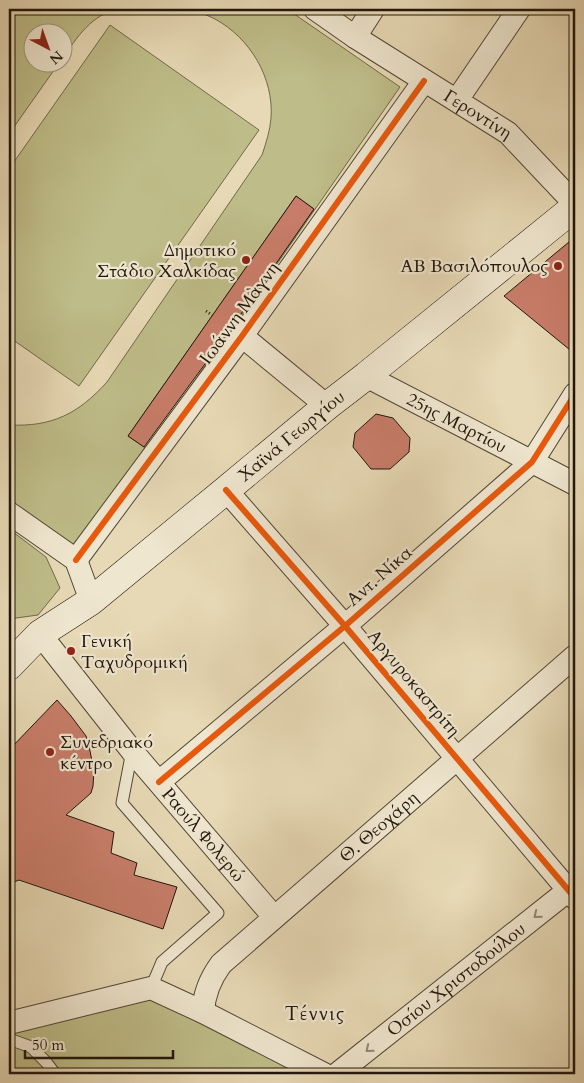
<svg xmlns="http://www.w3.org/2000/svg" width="584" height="1083" font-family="Cardo,serif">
<rect width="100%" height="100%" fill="#e7d9b5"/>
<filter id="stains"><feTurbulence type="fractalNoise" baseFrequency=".004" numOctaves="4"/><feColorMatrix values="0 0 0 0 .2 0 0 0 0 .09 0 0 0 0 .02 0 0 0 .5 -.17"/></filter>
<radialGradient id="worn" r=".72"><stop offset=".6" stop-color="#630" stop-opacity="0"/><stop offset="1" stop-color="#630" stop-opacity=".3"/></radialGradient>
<g fill="#bebc88" stroke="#70694a" fill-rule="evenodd">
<path d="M9,9H119C92,14 77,37 63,58L62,32H32V62L59,63L9,134Z"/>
<path d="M190,9H287L400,87L79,549L9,500V425C52,427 78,414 107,382L262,155C266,143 270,131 271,118C274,78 250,38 215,19C207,15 199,12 190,9ZM296,196L314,209L147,449L128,436Z"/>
<polygon points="110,25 259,130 79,386 9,337 9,169"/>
<polygon points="9,529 46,557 60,588 38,615 9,619"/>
<polygon points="152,994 314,1074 9,1074 9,1026"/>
</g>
<g fill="#c87d6a" stroke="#21160c">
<polygon points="296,196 314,209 227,334 144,447 128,436"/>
<polygon points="575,237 575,354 504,296"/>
<polygon points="376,414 393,418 410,438 409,452 390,469 371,469 353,447 355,433"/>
<polygon points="57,700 71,716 86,736 89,746 94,771 93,786 91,793 66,815 114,832 111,853 137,863 134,875 177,887 163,929 19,880 9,884 9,750"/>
</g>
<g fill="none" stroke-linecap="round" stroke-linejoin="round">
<defs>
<g id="lane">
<polyline points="132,751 122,803 218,913 162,962 151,988"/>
<polyline points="9,1039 31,1047 46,1062 55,1074"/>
</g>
<g id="street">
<path id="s1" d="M315,9L355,37L508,133L575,204"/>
<polyline points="355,37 373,9"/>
<polyline points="457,100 519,9"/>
<polyline points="242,336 327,406"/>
<path id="s2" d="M366,376L575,484"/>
<polyline points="226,490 345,626 575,898"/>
<polyline points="9,513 76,560 91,601"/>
<polyline points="76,560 242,336 424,81"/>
<path id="s3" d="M40,634L132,751L274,917"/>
<polyline points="159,782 345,626 532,462 575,394"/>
<path id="s4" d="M203,1012C204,993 210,979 221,964L575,656"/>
<polyline points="9,1023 151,988 203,1012 324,1074"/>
<path id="s5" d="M337,1074L575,885"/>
</g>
<g id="secondary">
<path id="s6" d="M9,666L40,634L91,601L226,490L327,406L366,376L575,207"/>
</g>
</defs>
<use href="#lane" stroke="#524736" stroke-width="13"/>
<use href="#street" stroke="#524736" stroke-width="24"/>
<use href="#secondary" stroke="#21160c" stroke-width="29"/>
<polyline stroke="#21160c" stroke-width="3" stroke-dasharray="1 2.5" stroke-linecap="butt" points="206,311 212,315"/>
<use href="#lane" stroke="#efe6cf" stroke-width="11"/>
<use href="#street" stroke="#efe6cf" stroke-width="22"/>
<use href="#secondary" stroke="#efe6cf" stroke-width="28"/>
<defs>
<g id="cycleway">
<polyline points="226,490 345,626 575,898"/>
<polyline points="76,560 242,336 424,81"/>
<polyline points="159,782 345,626 532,462 575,394"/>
</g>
</defs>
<use href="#cycleway" stroke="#efe6cf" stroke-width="9"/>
<use href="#cycleway" stroke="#e8590c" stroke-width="6"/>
</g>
<defs><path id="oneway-chevron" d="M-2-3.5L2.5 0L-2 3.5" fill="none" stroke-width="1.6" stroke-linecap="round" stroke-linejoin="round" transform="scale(1.25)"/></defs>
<g stroke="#928877">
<use href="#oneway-chevron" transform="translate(537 915) rotate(141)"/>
<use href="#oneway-chevron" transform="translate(369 1049) rotate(141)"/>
</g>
<g fill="#8f2418" stroke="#efe6cf" stroke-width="2">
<circle cx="246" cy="260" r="5"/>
<circle cx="558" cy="266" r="5"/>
<circle cx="71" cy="651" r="5"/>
<circle cx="50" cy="752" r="5"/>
</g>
<g text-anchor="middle" stroke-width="4.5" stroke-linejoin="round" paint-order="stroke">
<g font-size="18" fill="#21160c" stroke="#efe6cf">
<text dy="6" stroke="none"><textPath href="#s1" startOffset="194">Γεροντίνη</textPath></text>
<text transform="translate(239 313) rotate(-54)" y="6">Ιωάννη Μὰγνη</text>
<text dy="6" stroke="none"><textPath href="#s2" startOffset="102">25ης Μαρτίου</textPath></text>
<text dy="6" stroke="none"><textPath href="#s6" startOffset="365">Χαϊνά Γεωργίου</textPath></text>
<text transform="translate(379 576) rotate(-41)" y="6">Αντ. Νίκα</text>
<text transform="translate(414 683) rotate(50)" y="6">Αργυροκαστρίτη</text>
<text dy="6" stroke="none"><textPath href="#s4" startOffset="261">Θ. Θεοχάρη</textPath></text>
<text dy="6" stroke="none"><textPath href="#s3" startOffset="259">Ραούλ Φολερώ</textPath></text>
<text dy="6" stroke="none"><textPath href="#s5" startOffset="152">Οσίου Χριστοδούλου</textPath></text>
</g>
<g font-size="18" fill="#21160c" stroke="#efe6cf" text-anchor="end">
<text x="236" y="256">Δημοτικό<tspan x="236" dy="21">Στάδιο Χαλκίδας</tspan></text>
<text x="548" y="272">ΑΒ Βασιλόπουλος</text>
<text x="81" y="647" text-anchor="start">Γενική<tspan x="81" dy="21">Ταχυδρομική</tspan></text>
<text x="60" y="748" text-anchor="start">Συνεδριακό<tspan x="60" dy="21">κέντρο</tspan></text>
</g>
<g font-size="19" letter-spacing="1" fill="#21160c" stroke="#efe6cf">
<text x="315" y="1020">Τέννις</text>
</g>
</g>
<rect width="584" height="1083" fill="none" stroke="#e7d9b5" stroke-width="30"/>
<rect x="10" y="10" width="564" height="1063" fill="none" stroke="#21160c" stroke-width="2.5"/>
<rect x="15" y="15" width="554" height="1053" fill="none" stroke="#21160c"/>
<g transform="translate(48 48) rotate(139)"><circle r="24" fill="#efe6cf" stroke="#9d9381"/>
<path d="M0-4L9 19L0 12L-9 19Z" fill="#8f2418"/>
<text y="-8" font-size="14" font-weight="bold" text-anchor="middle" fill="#21160c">N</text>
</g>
<path d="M25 1050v8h148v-8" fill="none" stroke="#21160c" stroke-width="2.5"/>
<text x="32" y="1050" font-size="15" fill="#21160c" stroke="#efe6cf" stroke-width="4" paint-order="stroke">50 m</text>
<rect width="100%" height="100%" filter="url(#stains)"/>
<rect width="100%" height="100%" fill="url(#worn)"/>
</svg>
